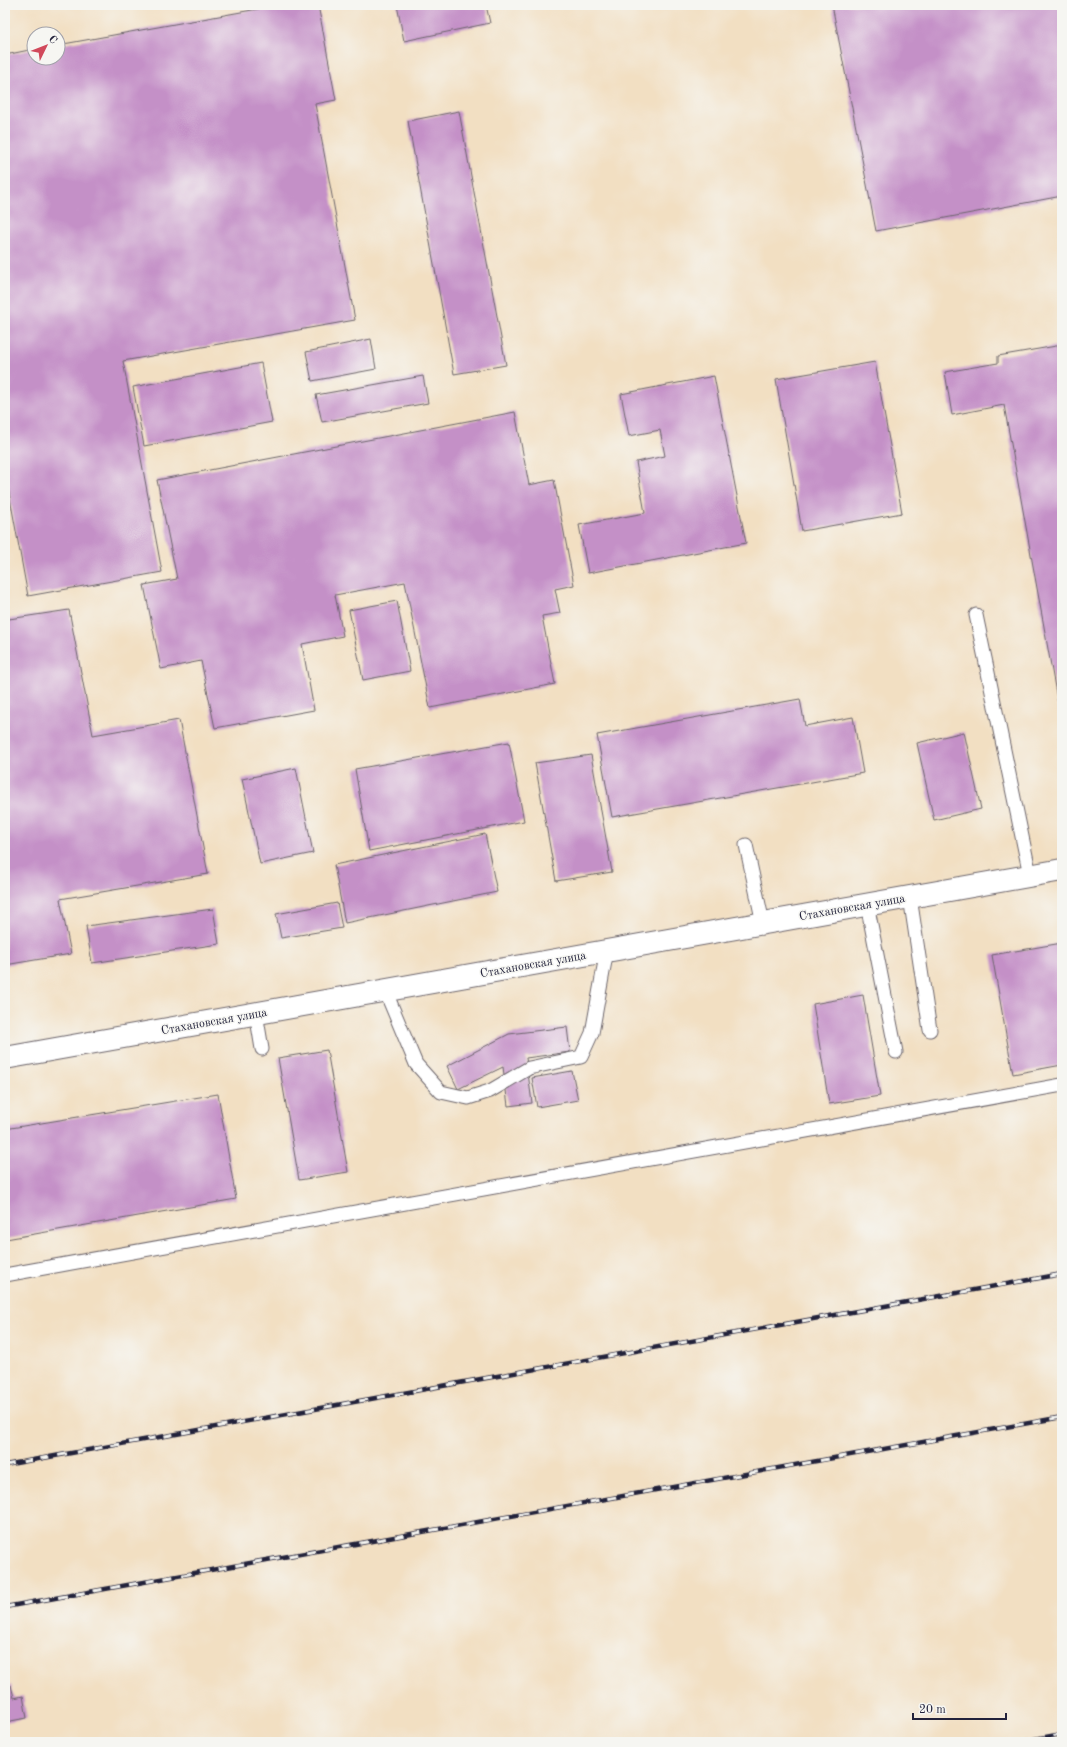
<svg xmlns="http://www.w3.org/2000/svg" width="1067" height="1747" font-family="'Old Standard TT',serif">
<rect width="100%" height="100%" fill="#f6f6f2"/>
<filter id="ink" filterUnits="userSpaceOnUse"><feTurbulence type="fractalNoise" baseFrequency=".025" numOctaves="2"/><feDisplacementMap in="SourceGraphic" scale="8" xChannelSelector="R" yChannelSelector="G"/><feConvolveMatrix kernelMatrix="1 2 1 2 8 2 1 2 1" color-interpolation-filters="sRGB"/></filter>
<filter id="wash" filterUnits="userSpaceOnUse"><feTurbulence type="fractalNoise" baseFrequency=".012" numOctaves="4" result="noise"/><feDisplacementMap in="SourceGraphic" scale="16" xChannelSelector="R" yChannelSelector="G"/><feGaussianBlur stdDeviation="0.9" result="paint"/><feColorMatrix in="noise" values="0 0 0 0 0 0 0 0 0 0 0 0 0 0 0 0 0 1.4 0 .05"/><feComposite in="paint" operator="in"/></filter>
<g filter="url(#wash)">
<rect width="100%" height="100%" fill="#f2dfc2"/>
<g id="blocks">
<g fill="#c490c7">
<polygon points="280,5 318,5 336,100 315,104 355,320 123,361 162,572 28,596 5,471 5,55 34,49 34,58 58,58 58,45"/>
<polygon points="397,5 486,5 490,23 404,41"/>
<polygon points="832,5 1062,5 1062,196 876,231"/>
<polygon points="459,111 506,365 454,374 408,121"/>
<polygon points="371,339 376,369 312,381 306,352"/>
<polygon points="1062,345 1062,721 1061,721 1004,405 952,415 945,372 998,363 998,356"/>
<polygon points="875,362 902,513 802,531 776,379"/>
<polygon points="261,363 272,422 144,446 133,387"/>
<polygon points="423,376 428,403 322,422 316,395"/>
<polygon points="714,376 746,543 588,573 579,525 645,513 636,462 665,456 660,430 629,436 621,394"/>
<polygon points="515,412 529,485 554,480 574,585 555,589 560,613 542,616 555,684 430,708 405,582 335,595 343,636 302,644 314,710 215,728 201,661 161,669 144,585 177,579 157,480"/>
<polygon points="397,601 410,671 363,680 349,610"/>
<polygon points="5,603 9,619 69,610 93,735 179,720 208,874 60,899 71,954 5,965"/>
<polygon points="800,699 805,726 853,717 863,773 612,817 597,735"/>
<polygon points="964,732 981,809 934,820 917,743"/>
<polygon points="509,742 524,821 369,851 355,769"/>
<polygon points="591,755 612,872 556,881 535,763"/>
<polygon points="296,768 313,853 260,864 242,779"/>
<polygon points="485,834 497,892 345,923 334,865"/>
<polygon points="337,903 342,928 281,938 276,914"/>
<polygon points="213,909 219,944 92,963 86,926"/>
<polygon points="1062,943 1062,1065 1013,1074 992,955"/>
<polygon points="863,995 880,1096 829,1104 813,1004"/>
<polygon points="567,1027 570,1052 526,1058 532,1103 508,1106 503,1067 458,1089 447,1066 509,1034"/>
<polygon points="327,1050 348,1172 299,1180 278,1058"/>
<polygon points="572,1071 578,1100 537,1107 532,1078"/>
<polygon points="218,1094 236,1199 6,1239 5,1129"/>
<polygon points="11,1685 14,1698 23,1696 27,1718 5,1722 5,1686"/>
</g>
</g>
</g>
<g filter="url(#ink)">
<use href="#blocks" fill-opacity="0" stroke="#6b646a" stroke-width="1"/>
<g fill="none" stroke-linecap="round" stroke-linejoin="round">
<defs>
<g id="service">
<polyline points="976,615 1030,875"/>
<polyline points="746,845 763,923"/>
<polyline points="910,897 930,1030"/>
<polyline points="867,904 896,1052"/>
<polyline points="385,990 416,1064 441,1092 468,1098 490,1091 529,1068 581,1057 592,1033 607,950"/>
<polyline points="256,1013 262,1049"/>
<polyline points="5,1275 1062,1085"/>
</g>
<polyline id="minor" points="5,1058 1062,870"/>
</defs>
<use href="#service" stroke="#6b646a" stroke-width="15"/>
<use href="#minor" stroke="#6b646a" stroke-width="24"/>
<use href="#service" stroke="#fff" stroke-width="13"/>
<use href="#minor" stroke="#fff" stroke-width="22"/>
<defs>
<g id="rail">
<polyline points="5,1465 1062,1274"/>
<polyline points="5,1607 1062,1417"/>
<polyline points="1018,1742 1062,1734"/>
</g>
</defs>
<use href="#rail" stroke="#22223b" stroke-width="4.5"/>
<use href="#rail" stroke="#f6f6f2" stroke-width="3" stroke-dasharray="9" stroke-linecap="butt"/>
</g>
</g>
<g text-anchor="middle" stroke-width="3" stroke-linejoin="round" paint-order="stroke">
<g font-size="12" fill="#22223b" stroke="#f6f6f2">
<text transform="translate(852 907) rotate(-10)" y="4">Стахановская улица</text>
<text transform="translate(533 964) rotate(-10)" y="4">Стахановская улица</text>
<text transform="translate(214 1021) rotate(-10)" y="4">Стахановская улица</text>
</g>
</g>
<rect width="1067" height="1747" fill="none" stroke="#f6f6f2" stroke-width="20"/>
<g transform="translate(46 46) rotate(47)"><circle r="19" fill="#f6f6f2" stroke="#a1a1a9"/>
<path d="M0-3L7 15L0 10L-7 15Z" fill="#d1495b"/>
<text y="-6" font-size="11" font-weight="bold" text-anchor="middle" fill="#22223b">С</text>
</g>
<path d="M913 1713v6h93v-6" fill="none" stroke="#22223b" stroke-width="2"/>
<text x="919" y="1713" font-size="12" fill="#22223b" stroke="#f6f6f2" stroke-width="3" paint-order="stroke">20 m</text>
</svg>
